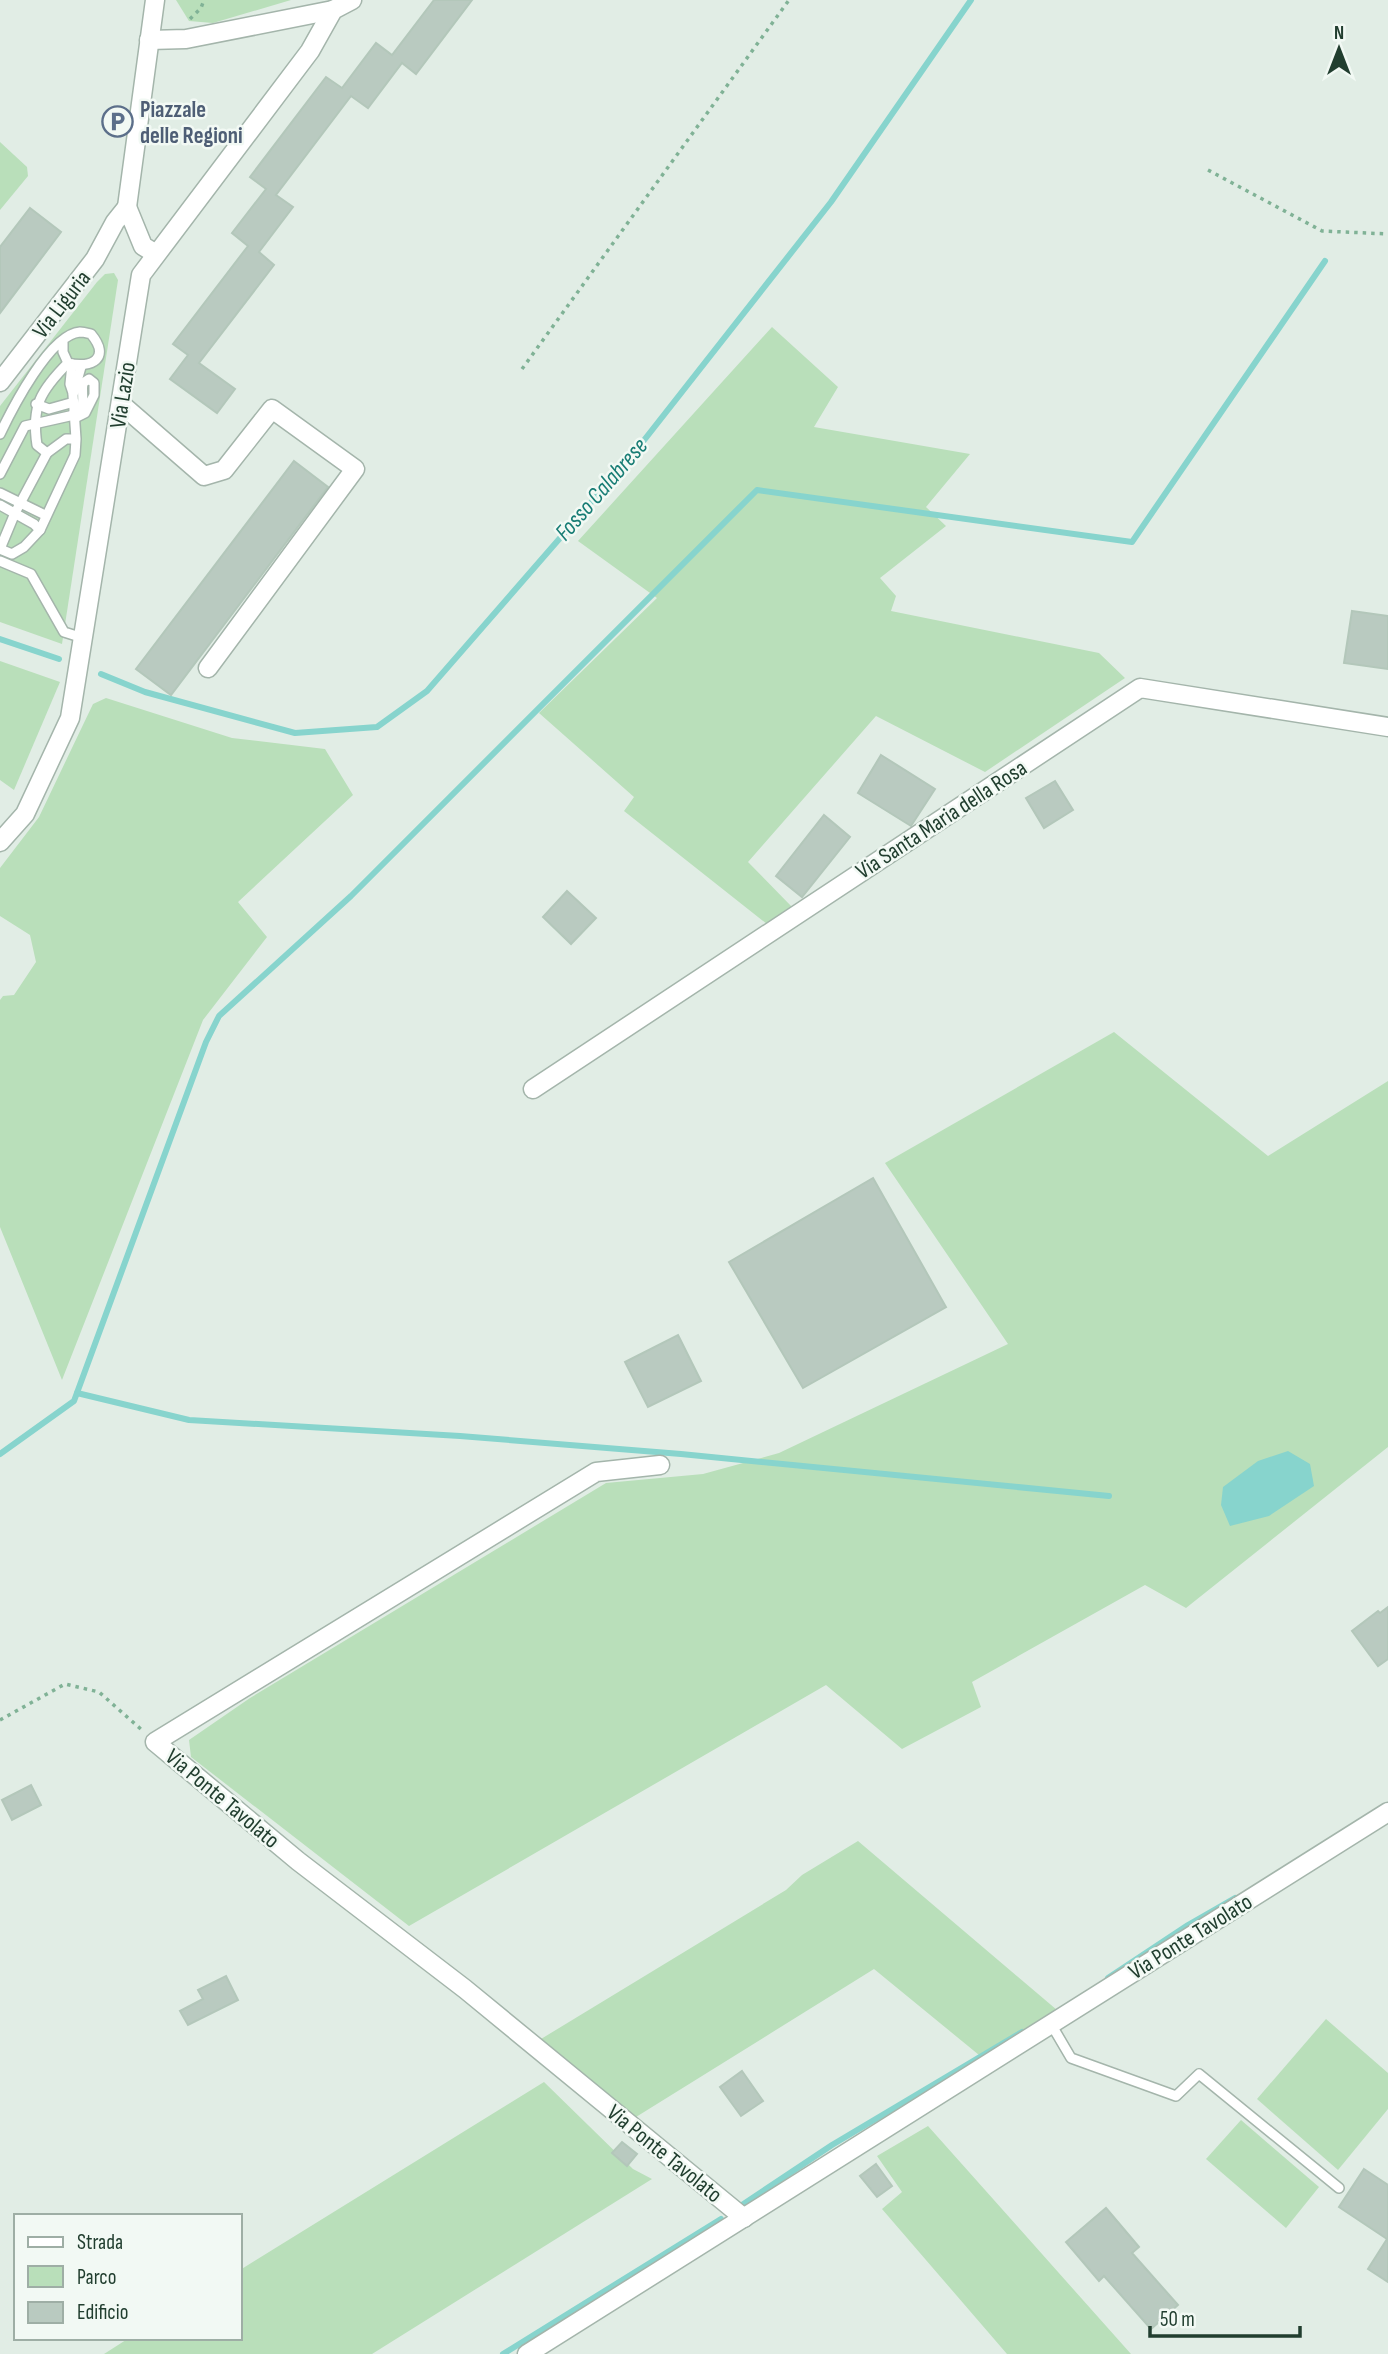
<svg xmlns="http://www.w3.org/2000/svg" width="1388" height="2354" font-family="'Sofia Sans Condensed',sans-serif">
<rect width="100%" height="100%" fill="#e1ede5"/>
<g fill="#b9dfba">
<polygon points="176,0 291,0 213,23 189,21"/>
<polygon points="0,142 27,167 28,176 0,210"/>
<polygon points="114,273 118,280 62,644 0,622 0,406 97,282 105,274"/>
<polygon points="772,327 838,387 814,427 970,454 926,507 946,526 880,578 896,596 891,611 1099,653 1125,678 985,772 876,716 748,862 792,907 767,924 624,811 634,797 539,713 657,598 578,541"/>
<polygon points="0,661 60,682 14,790 0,780"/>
<polygon points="106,698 232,738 325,749 353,795 238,902 267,937 203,1020 62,1380 0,1227 0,1000 3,996 14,995 36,962 30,935 0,916 0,868 39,817 93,704"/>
<polygon points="1114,1032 1268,1156 1388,1081 1388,1447 1186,1608 1145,1585 972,1682 981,1707 902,1749 826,1685 409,1926 191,1757 189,1740 250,1698 606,1483 703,1474 779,1453 1008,1344 885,1163"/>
<polygon points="858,1841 1057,2010 979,2055 874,1969 636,2117 541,2039 786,1890 802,1875"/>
<polygon points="1326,2019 1388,2073 1388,2109 1338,2170 1257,2099"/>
<polygon points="544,2082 633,2169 652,2179 372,2354 104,2354 129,2338 240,2338 240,2270"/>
<polygon points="1241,2120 1319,2187 1286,2228 1206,2159"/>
<polygon points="928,2126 1131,2354 1007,2354 882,2209 902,2192 877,2156"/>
</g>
<polygon fill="#87d4cd" points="1288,1451 1310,1464 1314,1486 1269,1516 1230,1526 1221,1505 1223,1487 1258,1461"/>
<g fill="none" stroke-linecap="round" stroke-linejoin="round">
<g stroke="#87d4cd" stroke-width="6">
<polyline points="0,639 59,659"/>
<polyline points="101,674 145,692 295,733 377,727 427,691 634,453 831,202 971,0"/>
<polyline points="77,1393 189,1420 460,1436 681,1454 1109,1496"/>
<polyline points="0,1454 74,1401 206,1042 219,1016 351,896 757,490 1132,542 1325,261"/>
<polyline points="1108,1978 1188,1925 1235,1898"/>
<polyline points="742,2205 832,2145 1022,2032"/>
<polyline points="503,2354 721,2219"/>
</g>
</g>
<g fill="#b9cac0" stroke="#b3c7ba" stroke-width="2">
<polygon points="434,0 472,0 416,74 402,63 368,108 351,96 276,195 293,207 259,252 274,265 199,363 235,389 217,413 170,379 188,355 173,344 248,246 232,233 266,189 250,177 326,77 342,88 376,43 392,55"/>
<polygon points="30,208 61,232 0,313 0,247"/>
<polygon points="294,461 328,487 171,695 136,669"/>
<polygon points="1352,611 1388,616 1388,669 1344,663"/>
<polygon points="881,755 935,789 911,826 858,793"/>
<polygon points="1055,781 1073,810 1044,828 1026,798"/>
<polygon points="824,815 850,837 802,897 776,876"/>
<polygon points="567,891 596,918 571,944 543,917"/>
<polygon points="873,1178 946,1307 803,1388 729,1262"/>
<polygon points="678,1335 701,1381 648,1407 625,1362"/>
<polygon points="1388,1607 1388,1659 1378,1666 1352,1631 1378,1611 1380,1613"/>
<polygon points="31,1785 41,1805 12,1820 2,1800"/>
<polygon points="226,1976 238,2000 188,2025 180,2011 203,1999 198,1990"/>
<polygon points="742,2071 763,2101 741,2116 720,2087"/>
<polygon points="622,2142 637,2154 627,2166 612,2153"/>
<polygon points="876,2164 892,2186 877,2197 860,2176"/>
<polygon points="1364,2169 1388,2185 1388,2282 1368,2269 1387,2239 1339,2207"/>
<polygon points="1106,2208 1139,2247 1132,2253 1178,2305 1151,2329 1104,2276 1099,2281 1066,2242"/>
</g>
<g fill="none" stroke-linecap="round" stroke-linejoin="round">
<defs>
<g id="lane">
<polyline points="72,364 70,384 73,393"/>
<polyline points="36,404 49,409 74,402"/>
<path d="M74,412L81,409C85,400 81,393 83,383L89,379L94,383V395L85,413L75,418"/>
<path d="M0,434C12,409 50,334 80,332C84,332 87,333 91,334C111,358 92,369 68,363L63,352V340"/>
<polyline points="76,439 66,439 47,453 15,513 0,549 12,554 24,547 40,530 75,455 76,439 73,395 81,367"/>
<path d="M47,453L37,445C31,406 41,390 68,363"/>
<polyline points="0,474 25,426 74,415"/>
<polyline points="0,493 45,515"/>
<polyline points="0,505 34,524 40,530"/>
<polyline points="0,561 31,574 64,632 83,638"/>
<polyline points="1051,2024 1071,2058 1176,2096 1199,2074 1339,2188"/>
</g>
<g id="street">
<polyline points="149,40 186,39 333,10"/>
<polyline points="127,207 155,0"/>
<polyline points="0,382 95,259 115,222 127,207 143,246 156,254"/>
<polyline points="121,404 204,476 224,470 272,409 355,469 208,668"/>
<polyline points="0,842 25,814 70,718 141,275 310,51 333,10 352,0"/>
<polyline points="533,1089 1140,688 1388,727"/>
<polyline points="660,1465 596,1472 155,1742 298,1861 465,1989 744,2218"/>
<polyline points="527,2354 1388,1812"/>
</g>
</defs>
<use href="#lane" stroke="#a4b5ab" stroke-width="12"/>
<use href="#street" stroke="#a4b5ab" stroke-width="21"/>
<g stroke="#80b296" stroke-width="3.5" stroke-dasharray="3.5 5" stroke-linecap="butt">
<polyline points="190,19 201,8 204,0"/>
<polyline points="1208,170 1322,231 1388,234"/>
<polyline points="522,369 789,0"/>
<polyline points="0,1720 65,1684 99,1692 143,1731"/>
</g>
<use href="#lane" stroke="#fff" stroke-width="9"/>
<use href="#street" stroke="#fff" stroke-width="18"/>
</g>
<defs>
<symbol id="parking-ring" viewBox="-11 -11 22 22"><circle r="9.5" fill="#f2f9f4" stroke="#5c6f8a" stroke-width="1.5"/><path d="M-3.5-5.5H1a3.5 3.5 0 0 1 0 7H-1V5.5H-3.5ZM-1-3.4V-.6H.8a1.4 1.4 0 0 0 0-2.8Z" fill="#5c6f8a"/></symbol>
</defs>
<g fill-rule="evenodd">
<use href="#parking-ring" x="100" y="104" width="35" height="35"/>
</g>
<g text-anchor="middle" stroke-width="5" stroke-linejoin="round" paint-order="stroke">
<g font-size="23" font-weight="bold" fill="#4e5e75" stroke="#f2f9f4" text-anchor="start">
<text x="140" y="117">Piazzale<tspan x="140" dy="26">delle Regioni</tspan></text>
</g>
<g font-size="23" fill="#213e2f" stroke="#f2f9f4">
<text transform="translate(61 304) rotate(-52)" y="8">Via Liguria</text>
<text transform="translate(122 395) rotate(-81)" y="8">Via Lazio</text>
<text transform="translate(941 819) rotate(-33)" y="8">Via Santa Maria della Rosa</text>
<text transform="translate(223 1798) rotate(40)" y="8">Via Ponte Tavolato</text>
<text transform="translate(1190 1936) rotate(-32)" y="8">Via Ponte Tavolato</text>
<text transform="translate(665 2153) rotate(39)" y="8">Via Ponte Tavolato</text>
</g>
<g font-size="24" font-style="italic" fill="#187d75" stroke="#f2f9f4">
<text transform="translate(601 489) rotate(-49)" y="8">Fosso Calabrese</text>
</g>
</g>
<rect x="14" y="2214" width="228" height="126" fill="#f2f9f4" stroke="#9eaea5" stroke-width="2"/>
<rect x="28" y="2237" width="35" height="10" fill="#ffffff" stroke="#9eaea5" stroke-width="2"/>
<text x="77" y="2249" font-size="21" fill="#213e2f">Strada</text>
<rect x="28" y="2266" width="35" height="21" fill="#b9dfba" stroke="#9eaea5" stroke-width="2"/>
<text x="77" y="2284" font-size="21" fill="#213e2f">Parco</text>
<rect x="28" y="2302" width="35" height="21" fill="#b9cac0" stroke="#9eaea5" stroke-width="2"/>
<text x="77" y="2319" font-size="21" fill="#213e2f">Edificio</text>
<g transform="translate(1339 49)" stroke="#f2f9f4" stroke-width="5" paint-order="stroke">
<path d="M0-5L12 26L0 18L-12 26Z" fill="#213e2f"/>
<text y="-10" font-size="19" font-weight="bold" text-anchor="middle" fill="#213e2f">N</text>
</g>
<path d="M1150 2326v10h150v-10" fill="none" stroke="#213e2f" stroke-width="3.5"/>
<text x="1160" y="2326" font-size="21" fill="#213e2f" stroke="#f2f9f4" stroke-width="5" paint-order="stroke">50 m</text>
</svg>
